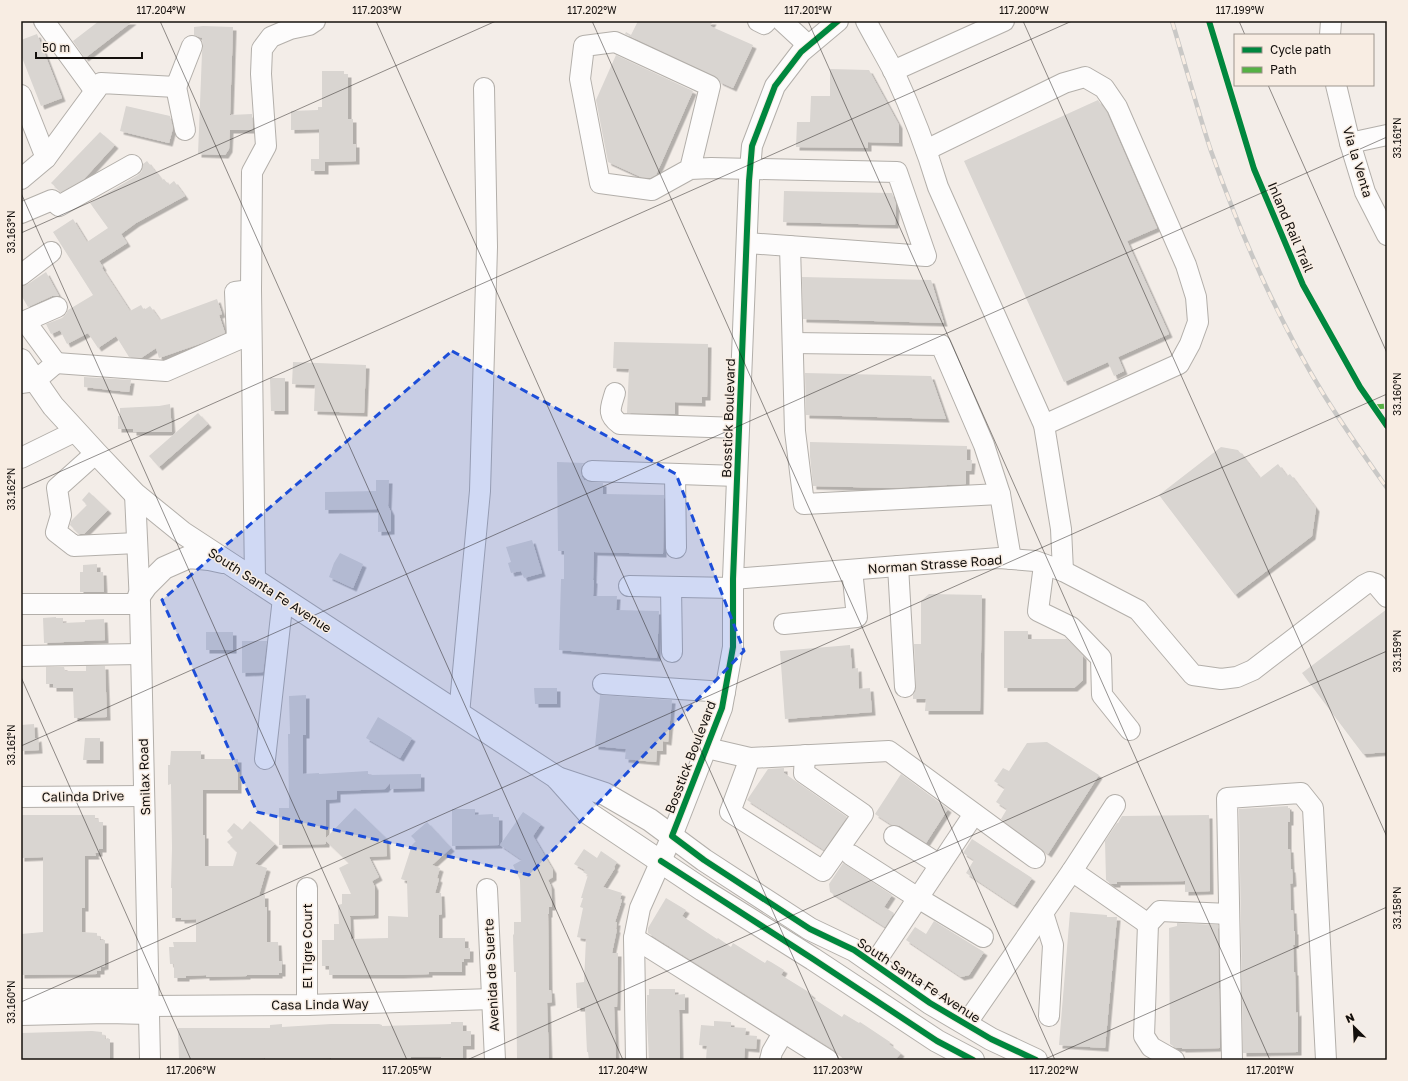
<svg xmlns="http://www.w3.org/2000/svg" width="1408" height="1081" font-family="'Golos Text',sans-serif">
<defs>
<filter id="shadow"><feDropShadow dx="3.5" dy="3.5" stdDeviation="0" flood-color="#0004"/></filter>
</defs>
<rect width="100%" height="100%" fill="#f3ede8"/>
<g fill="#d9d5d1" filter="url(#shadow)">
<polygon points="99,21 133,21 85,58 73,41"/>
<polygon points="638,21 713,21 710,26 753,45 733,88 720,82 715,76 625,34 626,32 631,35"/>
<polygon points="203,26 233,27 230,115 252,114 253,130 230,130 229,149 225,155 198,154 202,53 203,45 202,38 194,35 194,27"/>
<polygon points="37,34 62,98 41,106 21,55 21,40"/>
<polygon points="616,55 693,91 656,175 650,178 641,177 608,162 596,100"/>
<polygon points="830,69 869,70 899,125 899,143 868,142 868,148 796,147 797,122 810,122 811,96 830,96"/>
<polygon points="322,71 344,71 344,74 348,74 348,119 353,119 353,144 356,144 356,161 325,162 325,171 311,171 311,159 319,159 319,129 291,130 291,111 318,110 318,107 322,107"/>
<polygon points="1098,100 1107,113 1157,228 1127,241 1169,334 1118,357 1124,371 1114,376 1108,362 1064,382 964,161"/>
<polygon points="126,106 170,116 173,128 169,143 120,131"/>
<polygon points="100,132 115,145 84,179 61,192 51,183"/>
<polygon points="147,161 162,180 164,179 169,185 174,181 185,196 136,223 121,234 127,243 99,261 103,267 102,268 130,311 141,305 144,310 150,306 160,320 217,299 222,314 219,315 225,333 202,343 159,358 156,348 141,358 129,357 116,336 98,348 88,333 67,344 60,330 51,334 46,324 62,318 66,314 68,310 93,295 53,232 73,219 87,242 108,228 90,203 138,175 142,171 143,164"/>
<polygon points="784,191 892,193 896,204 895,225 783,222"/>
<polygon points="46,272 59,296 52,296 28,307 21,295 21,286 28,284"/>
<polygon points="802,277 931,280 944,323 803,319"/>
<polygon points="614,342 708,344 707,397 702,397 702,403 675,402 675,414 627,413 629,369 613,368"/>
<polygon points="293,362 366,365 364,413 314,411 315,385 292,384"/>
<polygon points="805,373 931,376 946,419 806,415"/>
<polygon points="84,377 131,380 129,392 84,387"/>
<polygon points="270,378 285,378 285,411 271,411"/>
<polygon points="170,404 172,432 133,432 133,429 118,429 118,416 120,416 120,408 159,406"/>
<polygon points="198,413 208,424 159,467 149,456"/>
<polygon points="810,442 967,446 967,460 972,460 971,471 966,471 966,484 891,488 813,486 810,456"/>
<polygon points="1221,447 1238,450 1260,478 1278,464 1287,476 1290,474 1316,508 1312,536 1235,595 1159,495"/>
<polygon points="557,462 585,463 582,465 581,470 582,477 584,480 591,482 603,483 603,494 664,495 663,554 594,552 593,580 594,580 593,596 617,596 616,610 659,611 657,658 559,650 561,579 564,579 564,551 558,551"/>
<polygon points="376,480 389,480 388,506 391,512 391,531 378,532 378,509 325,510 325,492 376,491"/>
<polygon points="89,492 108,510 84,534 79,534 70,525 71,521 87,505 82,500"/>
<polygon points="532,540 542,573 524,578 521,571 511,573 508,563 511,562 506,547"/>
<polygon points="340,553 363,564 353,588 329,577 334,563"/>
<polygon points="97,564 97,572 103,572 104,592 80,592 80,572 83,572 83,565"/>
<polygon points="929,594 982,595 980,711 925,711 926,699 913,699 913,695 915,692 916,686 914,644 921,644 921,601"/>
<polygon points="1387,609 1387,752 1363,754 1302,673"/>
<polygon points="56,617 56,618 63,618 63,623 85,622 85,620 104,619 105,640 44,643 43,618"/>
<polygon points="1004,631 1028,631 1028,639 1067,639 1083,656 1083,680 1074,688 1004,688"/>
<rect x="206" y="632" width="27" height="18"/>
<polygon points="242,641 267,641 263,672 242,673"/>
<polygon points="850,645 852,669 858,668 859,689 870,688 872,712 785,719 780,651"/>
<polygon points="86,666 105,666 107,717 74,718 73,688 53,688 53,684 46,684 46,667 64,667 65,671 86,671"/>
<polygon points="534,688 557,688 557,704 535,704"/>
<polygon points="306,695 306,735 303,735 303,774 319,773 319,774 368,771 368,775 421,774 421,788 390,789 390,783 385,789 337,791 337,799 326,800 326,838 355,808 386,838 387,856 369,857 379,877 372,881 375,887 375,915 350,916 351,939 388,938 388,916 408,917 407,881 401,879 412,845 416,841 411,836 427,822 451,848 432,865 440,868 437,878 439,879 435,893 441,893 442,914 439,915 439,938 465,938 465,948 470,948 470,959 464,959 464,962 462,962 462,972 429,972 429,974 400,975 329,975 329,966 322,966 322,940 334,940 334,924 339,924 338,905 342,904 342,894 351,894 339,868 349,863 326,841 326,844 279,845 279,808 289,808 288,734 290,734 289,696"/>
<polygon points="600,695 672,700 668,742 663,741 663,751 657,751 656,762 625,759 626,749 595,746"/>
<polygon points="378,717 412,738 400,758 366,738"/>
<polygon points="34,724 35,739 38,738 39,750 21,751 21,725"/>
<polygon points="85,738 100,738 100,760 83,760"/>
<polygon points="1047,742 1099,775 1048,854 1001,819 1007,809 996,802 1005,788 994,781 1003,768 1009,771 1027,743"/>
<polygon points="171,751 201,751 201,759 238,759 238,790 203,790 203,835 205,835 205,866 233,866 237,852 227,842 233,837 227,831 234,823 242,830 250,821 275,844 255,864 267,868 259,895 265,895 265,907 267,907 267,942 278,942 279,961 282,961 282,973 279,973 279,975 247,975 247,976 206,977 206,975 186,976 186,978 174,978 174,964 170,964 169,947 174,947 173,942 196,942 196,919 181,920 181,918 172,918 172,888 171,888 172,848 171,784 168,785 168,765 170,765"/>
<polygon points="784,768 784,773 847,817 824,850 747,800 768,769"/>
<polygon points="901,774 948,809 926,843 900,826 892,825 875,814"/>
<polygon points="1288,806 1288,808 1290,808 1290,822 1288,822 1288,849 1290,849 1291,869 1292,869 1293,883 1290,884 1291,910 1293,910 1294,931 1295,931 1295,945 1293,945 1294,972 1295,972 1296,1013 1298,1012 1298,1052 1243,1053 1239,809"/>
<polygon points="452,809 475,809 475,815 493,814 493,817 499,817 499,845 452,846"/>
<polygon points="523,812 541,824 533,836 553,870 553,877 548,880 551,886 552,907 549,907 549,914 548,914 549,990 551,990 552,1002 547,1003 549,1060 517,1060 516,972 514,972 513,935 514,934 514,922 521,922 520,880 513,865 522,860 500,845"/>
<polygon points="23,815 95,815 95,819 98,819 99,822 103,822 103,849 99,849 99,853 95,853 96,856 85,856 85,908 82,908 82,932 97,933 97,936 100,936 100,940 105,940 105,966 101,967 101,971 97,971 97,974 21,975 21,934 43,932 43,857 21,858 21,816"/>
<polygon points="1209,815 1210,891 1185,892 1185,881 1117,882 1117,884 1111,884 1106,880 1105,841 1117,823 1118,823 1122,816"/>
<polygon points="972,839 1032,878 1014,905 966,873 974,860 963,853"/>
<polygon points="584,849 597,858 601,851 617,862 614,867 615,868 603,887 622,893 620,899 622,900 615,922 617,922 616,929 617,929 612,953 618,953 617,1007 614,1007 616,1060 589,1060 588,1052 587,1052 585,1008 577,1008 576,983 584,982 586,939 577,937 583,908 580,907 583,898 581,898 588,875 583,872 585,870 574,864"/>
<polygon points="843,863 892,895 884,907 894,913 885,927 830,892 829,884"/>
<polygon points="666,898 686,910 682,916 717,939 718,938 731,947 733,943 765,963 767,960 771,962 784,970 781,975 807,991 812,995 811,997 842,1017 844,1014 859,1023 860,1022 890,1042 889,1044 901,1053 895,1060 847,1060 834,1050 648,933 648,928"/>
<polygon points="1070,912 1107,915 1107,917 1117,917 1105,1048 1059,1045"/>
<polygon points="934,921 984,952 969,975 961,977 906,940 915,927 926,934"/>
<polygon points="1177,923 1218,925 1220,1048 1182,1049 1182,1048 1176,1048 1170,1044 1169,928 1177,926"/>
<polygon points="649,989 675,989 675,995 685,994 685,1010 679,1010 680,1060 649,1060 647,1019 647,995 649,995"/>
<polygon points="714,1021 731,1022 731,1027 746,1028 745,1035 757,1036 756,1049 745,1048 744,1060 706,1060 707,1046 699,1045 701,1025 714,1026"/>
<polygon points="451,1022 463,1022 463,1031 471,1031 471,1046 463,1046 463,1058 441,1058 441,1057 411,1057 411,1060 398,1060 331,1059 331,1058 265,1060 265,1058 240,1059 240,1060 179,1060 178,1028 270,1028 270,1025 282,1024 282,1027 331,1024 379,1024 382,1025 382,1026 451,1024"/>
<polygon points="92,1031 102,1032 102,1036 105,1035 105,1039 110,1039 110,1060 21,1060 21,1033"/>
</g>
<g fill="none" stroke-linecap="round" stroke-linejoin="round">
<defs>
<g id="minor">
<polyline points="44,21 95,91"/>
<polyline points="758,21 764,24 767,21"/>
<polyline points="782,21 808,45"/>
<path d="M866,21C875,38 885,55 894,72C911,109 926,147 938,187L1044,425L1061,529L1063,571"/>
<polyline points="1330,35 1331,21"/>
<polyline points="893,71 1004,21"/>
<polyline points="1336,85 1350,143 1365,192 1387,235"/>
<polyline points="176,87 185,130"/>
<polyline points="21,95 46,158"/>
<polyline points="1350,143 1387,135"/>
<polyline points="926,150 1064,83 1085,77 1104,88 1117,107 1186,265 1196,297 1198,322 1190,344 1179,364 1044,425"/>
<polyline points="690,169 652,190 600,183 580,79 584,46 615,42 710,86 690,169 711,168 897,172 926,256 747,243"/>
<polyline points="21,179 46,158 101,83 176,87 192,46"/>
<polyline points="21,213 52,200 59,206 132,165"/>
<polyline points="790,246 795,431 804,504 1000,494 1011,559"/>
<polyline points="21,275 51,252"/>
<polyline points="251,290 252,172 266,146 261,74 262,49 271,37 290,29 309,25 315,21"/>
<polyline points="793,343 941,345 984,445 1000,494"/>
<polyline points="56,363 166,371 237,340 235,292 251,290 255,580"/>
<polyline points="21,383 35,381 56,363 25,321 57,307"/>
<path d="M615,393C611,407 606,414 620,424L739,428"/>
<polyline points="96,453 57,488 61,515 56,532 74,546 137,543"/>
<polyline points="21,458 76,431"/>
<polyline points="592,471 737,476"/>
<polyline points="675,474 676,548"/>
<polyline points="135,494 140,604 150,1060"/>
<polyline points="1044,565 1038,611 1071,627 1101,658 1102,695 1130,730"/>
<polyline points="898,566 905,687"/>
<polyline points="733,579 999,558 1035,561 1063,571 1138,610 1193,675 1221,679 1237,677 1253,670 1364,585 1370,582 1376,584 1387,597"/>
<polyline points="629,586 733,588"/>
<polyline points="671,587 672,652"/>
<polyline points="21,604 140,604"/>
<polyline points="784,624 857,617 852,570"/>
<polyline points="21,656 140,654"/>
<polyline points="603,684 725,692"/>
<polyline points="459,714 480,491 487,247 484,88"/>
<polyline points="707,748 750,758 889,751 1035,858"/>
<polyline points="750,758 730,812 823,871 863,814 804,773 805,755"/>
<polyline points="265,759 283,598"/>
<polyline points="21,797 144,796"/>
<polyline points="894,836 940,865"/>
<polyline points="851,855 918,898 983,937"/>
<polyline points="1072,871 1148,924"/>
<polyline points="487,889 495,1060"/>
<polyline points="1043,913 1053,945 1049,1016"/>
<polyline points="634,938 828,1060"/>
<polyline points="874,964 974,814"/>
<polyline points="21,999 148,999"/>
<polyline points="307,1005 307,888"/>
<polyline points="149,1006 307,1005 492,999"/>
<polyline points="21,1015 107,1013 149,1014"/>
<polyline points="966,1024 1072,871 1115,805"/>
<polyline points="636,1060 634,938 640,908 672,836 722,708 733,647 733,579 749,181 752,146 775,86 801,52 838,21"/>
<polyline points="770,1060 772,1052 783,1033"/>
<polyline points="1174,1060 1151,1047 1144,1036 1148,924 1160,911 1229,914"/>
<polyline points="1232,1060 1227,798 1301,793 1313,808 1326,1060"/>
</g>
<g id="major">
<polyline points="21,360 53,406 96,453 135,494 183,533 556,777 588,813 703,890 813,959 937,1041 973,1060"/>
<polyline points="139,596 146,586 164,568 189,557 209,559 223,562"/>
<polyline points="557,778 605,794 650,820 704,860 810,929 854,950 930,1003 991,1039 1036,1060"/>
</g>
</defs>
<use href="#minor" stroke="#b3afaa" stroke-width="22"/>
<use href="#major" stroke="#b3afaa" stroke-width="24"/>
<use href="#minor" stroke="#fdfcfc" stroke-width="20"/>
<use href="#major" stroke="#fdfcfc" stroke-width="22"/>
<defs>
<path id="rail" d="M1172,21C1185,64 1197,108 1211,151C1241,235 1277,319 1324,395C1344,427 1365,457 1387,488"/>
</defs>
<use href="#rail" stroke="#c9c8c6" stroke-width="4.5"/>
<use href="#rail" stroke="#f8ede3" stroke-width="3" stroke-dasharray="9" stroke-linecap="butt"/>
<polyline stroke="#55b144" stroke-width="5" stroke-dasharray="10 5" stroke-linecap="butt" points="1374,407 1387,406"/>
<defs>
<g id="cycleway">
<polyline points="838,21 801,52 775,86 752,146 749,181 733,579 733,647 722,708 672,836 704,860 810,929 854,950 930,1003 991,1039 1036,1060"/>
<polyline points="1209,21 1254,169 1303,285 1360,387 1387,426"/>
<polyline points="661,861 813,959 937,1041 973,1060"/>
</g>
</defs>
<use href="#cycleway" stroke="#f8ede3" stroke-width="8"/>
<use href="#cycleway" stroke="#00873e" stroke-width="6"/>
</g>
<path fill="#1d4ed8" fill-opacity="0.2" stroke="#1d4ed8" stroke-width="3" stroke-dasharray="8 5" stroke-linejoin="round" d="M452,351L676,474L744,651L529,875L257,812L162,600Z"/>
<path fill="none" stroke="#14100d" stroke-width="1" stroke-opacity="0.45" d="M160,21L623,1060M376,21L839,1060M592,21L1055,1060M808,21L1270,1060M1023,21L1387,837M1239,21L1245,35M1268,85L1387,353M21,193L407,1060M21,233L496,21M21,489L1072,21M21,677L191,1060M21,746L1387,137M21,1002L1387,394M467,1060L1387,651M1043,1060L1387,907"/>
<g text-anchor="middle" stroke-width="3" stroke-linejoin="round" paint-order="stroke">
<g font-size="13" fill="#14100d" stroke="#f8ede3">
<text transform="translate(1358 162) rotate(73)" y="5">Via la Venta</text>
<text transform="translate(1291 227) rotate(67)" y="5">Inland Rail Trail</text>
<text transform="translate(728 418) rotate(-88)" y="5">Bosstick Boulevard</text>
<text transform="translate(935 564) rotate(-4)" y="5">Norman Strasse Road</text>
<text transform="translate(270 590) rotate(33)" y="5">South Santa Fe Avenue</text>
<text transform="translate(690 757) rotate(-69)" y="5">Bosstick Boulevard</text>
<text transform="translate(144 777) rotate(-92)" y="5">Smilax Road</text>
<text transform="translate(83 796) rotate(-1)" y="5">Calinda Drive</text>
<text transform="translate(307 946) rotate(-90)" y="5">El Tigre Court</text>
<text transform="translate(491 975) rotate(-93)" y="5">Avenida de Suerte</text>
<text transform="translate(919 980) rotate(33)" y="5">South Santa Fe Avenue</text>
<text transform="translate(320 1004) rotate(-1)" y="5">Casa Linda Way</text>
</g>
</g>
<rect width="1408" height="1081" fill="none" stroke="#f8ede3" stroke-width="44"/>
<rect x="1234" y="34" width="140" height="52" fill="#f8ede3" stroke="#9d958d"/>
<rect x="1242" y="47" width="20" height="6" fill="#00873e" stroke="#9d958d"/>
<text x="1270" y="54" font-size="12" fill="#14100d">Cycle path</text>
<rect x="1242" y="67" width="20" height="6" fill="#55b144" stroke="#9d958d"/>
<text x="1270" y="74" font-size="12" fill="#14100d">Path</text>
<g transform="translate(1354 1027) rotate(336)" stroke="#f8ede3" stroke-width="3" paint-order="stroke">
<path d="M0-3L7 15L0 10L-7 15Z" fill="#14100d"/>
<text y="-6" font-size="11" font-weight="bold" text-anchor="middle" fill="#14100d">N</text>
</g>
<path d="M36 52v6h106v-6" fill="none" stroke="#14100d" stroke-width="2"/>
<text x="42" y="52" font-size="12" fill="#14100d" stroke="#f8ede3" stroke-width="3" paint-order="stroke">50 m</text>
<rect x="22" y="22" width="1364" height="1037" fill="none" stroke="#14100d" stroke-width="1.5"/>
<g font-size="10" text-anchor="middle" fill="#14100d">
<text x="161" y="14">117.204°W</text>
<text x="377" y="14">117.203°W</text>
<text x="592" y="14">117.202°W</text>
<text x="808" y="14">117.201°W</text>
<text x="1024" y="14">117.200°W</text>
<text x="1240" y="14">117.199°W</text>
<text transform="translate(1397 138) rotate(-90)" y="4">33.161°N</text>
<text transform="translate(11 232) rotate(-90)" y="4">33.163°N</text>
<text transform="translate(1397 394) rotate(-90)" y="4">33.160°N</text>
<text transform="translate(11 489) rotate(-90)" y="4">33.162°N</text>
<text transform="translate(1397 651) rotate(-90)" y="4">33.159°N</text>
<text transform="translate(11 745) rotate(-90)" y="4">33.161°N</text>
<text transform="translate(1397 908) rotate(-90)" y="4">33.158°N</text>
<text transform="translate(11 1002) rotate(-90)" y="4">33.160°N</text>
<text x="191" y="1074">117.206°W</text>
<text x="407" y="1074">117.205°W</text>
<text x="623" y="1074">117.204°W</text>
<text x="838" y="1074">117.203°W</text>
<text x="1054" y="1074">117.202°W</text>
<text x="1270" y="1074">117.201°W</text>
</g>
</svg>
